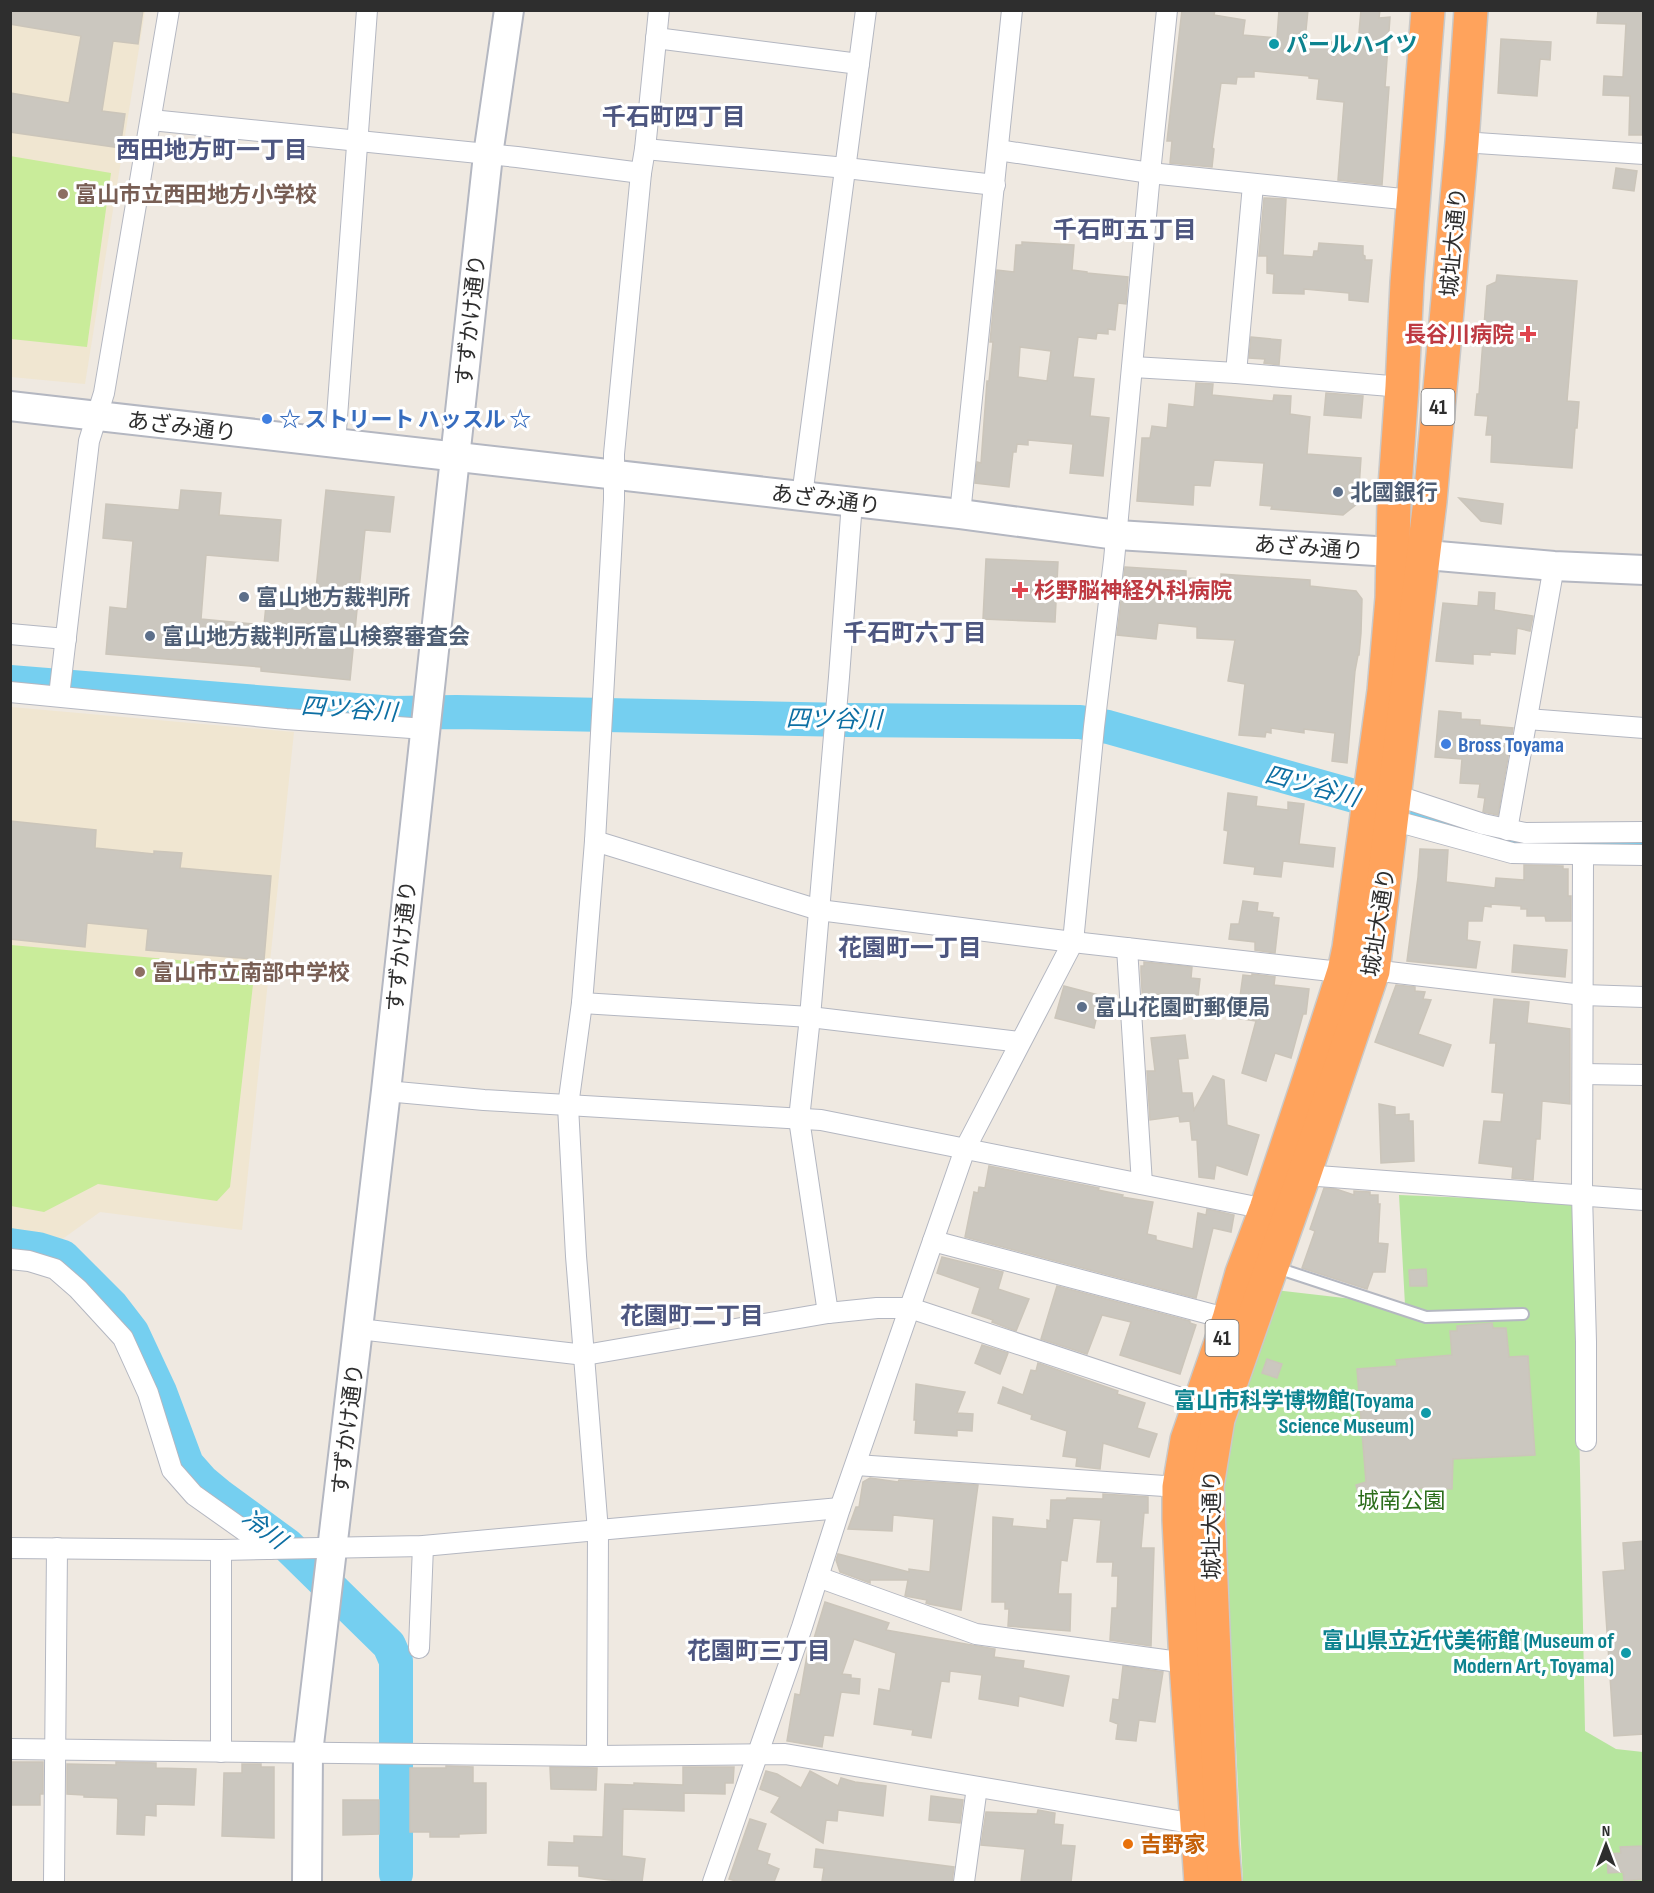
<svg xmlns="http://www.w3.org/2000/svg" width="1654" height="1893" font-family="'Sofia Sans Condensed','Noto Sans JP',sans-serif">
<rect width="100%" height="100%" fill="#efe9e1"/>
<g fill="#f0e6d1">
<polygon points="10,11 145,11 85,384 11,377"/>
<polygon points="11,707 294,732 242,1230 100,1212 61,1240 11,1232"/>
</g>
<polygon fill="#b6e59e" points="1399,1195 1569,1202 1575,1211 1585,1731 1616,1749 1643,1752 1643,1882 1243,1882 1235,1727 1225,1615 1221,1487 1230,1421 1275,1290 1405,1305"/>
<g fill="#c9ec9a">
<polygon points="10,156 111,173 87,347 11,339"/>
<polygon points="11,945 255,967 230,1187 217,1201 98,1184 44,1212 11,1206"/>
</g>
<g fill="none" stroke-linecap="round" stroke-linejoin="round">
<g stroke="#75cff0" stroke-width="34">
<polyline points="10,682 394,713 456,712 848,720 1080,722 1108,727 1518,842 1644,842"/>
<polyline points="10,1245 38,1249 63,1257 112,1306 132,1332 160,1392 187,1464 202,1481 220,1496 287,1545 389,1645 396,1661 396,1874"/>
</g>
</g>
<g fill="#cbc7bf" stroke="#cbc5ba" stroke-width="1.5" fill-rule="evenodd">
<polygon points="10,10 143,10 138,44 113,41 102,111 125,114 120,148 10,132 10,93 69,103 81,36 10,24"/>
<polygon points="1182,10 1215,10 1214,15 1245,20 1243,35 1277,38 1279,10 1308,10 1305,40 1358,44 1361,10 1380,10 1379,18 1390,17 1385,87 1389,87 1382,185 1338,180 1344,102 1317,99 1319,79 1309,78 1309,76 1254,71 1254,77 1237,77 1236,84 1221,83 1212,148 1214,149 1212,167 1170,163 1172,141 1167,141"/>
<polygon points="1598,10 1644,10 1644,135 1629,135 1630,96 1603,95 1604,76 1623,77 1626,24 1597,23"/>
<polygon points="1501,39 1551,42 1550,60 1540,59 1537,96 1498,93"/>
<polygon points="1616,168 1637,171 1634,191 1613,188"/>
<polygon points="1264,198 1286,199 1283,255 1313,257 1314,251 1318,251 1319,243 1363,246 1363,255 1365,256 1365,260 1372,260 1368,302 1349,300 1349,293 1304,289 1304,294 1273,293 1274,274 1267,273 1267,256 1259,256"/>
<path d="M1022,242L1074,245L1072,270L1087,272V273L1128,277L1126,304L1118,303L1115,330L1108,329V334L1097,333L1096,339L1078,337L1073,377L1094,379L1090,416L1109,418L1103,476L1070,473L1073,444L1028,440V445L1017,444L1016,452H1013L1009,487L975,483L977,462L981,463L987,381H989L993,342H990L997,270L1014,272L1016,245H1022ZM1020,347L1051,351L1047,381L1018,377Z"/>
<polygon points="1497,275 1577,281 1567,401 1579,402 1577,428 1575,428 1572,468 1491,462 1492,435 1486,435 1488,416 1475,415 1477,394 1479,394 1487,286 1496,282"/>
<polygon points="1251,337 1281,340 1279,365 1264,363 1265,359 1249,358"/>
<polygon points="1196,383 1213,384 1212,395 1273,401 1274,395 1291,396 1290,414 1310,417 1307,454 1361,458 1358,503 1343,515 1271,509 1272,506 1260,505 1264,463 1214,460 1210,486 1194,485 1193,505 1137,501 1142,438 1150,438 1152,426 1167,428 1169,404 1194,407"/>
<polygon points="1326,393 1363,396 1361,418 1324,415"/>
<polygon points="181,490 221,493 219,515 281,520 278,561 206,555 201,619 264,625 267,595 315,599 326,490 394,497 390,532 365,530 350,680 261,671 261,667 106,654 110,607 127,609 133,541 103,538 106,504 179,510"/>
<polygon points="1459,498 1503,504 1501,524 1481,521"/>
<polygon points="986,559 1058,562 1055,622 983,619"/>
<polygon points="1125,567 1186,571 1186,578 1221,580 1221,574 1310,580 1310,586 1356,591 1362,599 1361,633 1359,655 1358,655 1355,671 1347,763 1332,761 1335,733 1304,729 1304,733 1271,728 1271,733 1266,732 1265,737 1239,735 1245,684 1228,681 1235,640 1197,638 1197,627 1158,623 1156,639 1117,635"/>
<polygon points="1479,592 1495,593 1494,610 1533,616 1530,631 1517,628 1515,654 1490,652 1490,655 1473,654 1473,664 1436,661 1443,603 1478,606"/>
<polygon points="1439,711 1461,713 1461,719 1480,720 1480,725 1513,728 1498,815 1483,812 1485,798 1478,797 1480,784 1460,783 1462,759 1435,757"/>
<polygon points="1228,793 1257,797 1256,806 1288,810 1288,802 1304,804 1299,844 1335,848 1333,867 1283,861 1281,877 1254,874 1255,867 1224,863 1228,831 1224,830"/>
<polygon points="10,821 96,830 95,848 154,854 154,851 182,853 180,868 271,876 264,960 146,950 148,929 87,923 85,947 10,939"/>
<polygon points="1420,849 1448,850 1446,882 1495,888 1496,878 1524,880 1524,865 1563,866 1563,869 1568,869 1568,896 1571,896 1571,921 1546,921 1545,916 1527,916 1527,909 1521,909 1521,906 1491,904 1491,907 1484,906 1482,921 1468,921 1467,940 1480,942 1476,968 1407,961 1418,877"/>
<polygon points="1243,901 1258,903 1257,911 1273,913 1272,917 1279,918 1275,953 1255,950 1255,942 1229,939 1231,924 1239,924"/>
<polygon points="1514,945 1567,950 1565,977 1512,972"/>
<polygon points="1144,962 1192,967 1191,978 1200,979 1198,997 1188,996 1189,1014 1153,1011 1153,1009 1143,1008 1141,972 1141,966 1144,966"/>
<polygon points="1252,974 1275,977 1274,985 1309,989 1306,1014 1303,1014 1291,1058 1275,1053 1266,1081 1242,1073 1256,1021 1237,1018 1243,975 1252,976"/>
<polygon points="1396,985 1415,987 1415,991 1425,992 1423,999 1431,1000 1418,1034 1451,1045 1443,1066 1375,1042"/>
<polygon points="1064,986 1114,999 1110,1014 1098,1011 1094,1028 1055,1018"/>
<polygon points="1494,999 1529,1002 1527,1023 1570,1029 1570,1104 1542,1101 1540,1139 1536,1139 1533,1180 1512,1178 1513,1167 1479,1163 1484,1121 1501,1122 1504,1093 1492,1092 1496,1043 1490,1043"/>
<polygon points="1185,1035 1188,1058 1178,1059 1182,1093 1192,1093 1194,1110 1213,1076 1224,1080 1227,1125 1259,1135 1247,1175 1216,1165 1214,1179 1199,1177 1197,1140 1192,1140 1190,1121 1180,1122 1179,1116 1150,1120 1147,1071 1155,1071 1151,1038"/>
<polygon points="1379,1104 1395,1107 1395,1115 1409,1114 1409,1121 1413,1121 1414,1161 1381,1163"/>
<polygon points="989,1166 1099,1188 1098,1190 1123,1195 1122,1197 1153,1202 1147,1234 1156,1236 1156,1240 1193,1249 1198,1213 1206,1215 1207,1209 1234,1215 1231,1232 1213,1228 1196,1298 965,1237 974,1192 978,1193 979,1187 985,1188"/>
<polygon points="1324,1188 1336,1189 1354,1195 1354,1191 1370,1192 1370,1195 1378,1195 1378,1204 1380,1204 1378,1243 1388,1244 1385,1272 1373,1272 1367,1289 1302,1268 1315,1231 1310,1229"/>
<polygon points="942,1257 1003,1272 998,1289 1029,1299 1016,1331 992,1322 993,1320 972,1313 980,1288 937,1273"/>
<polygon points="1426,1269 1427,1286 1410,1286 1409,1270"/>
<polygon points="1057,1286 1190,1321 1190,1323 1196,1325 1180,1374 1120,1355 1131,1322 1102,1315 1087,1354 1041,1339"/>
<polygon points="1492,1323 1493,1328 1506,1328 1509,1357 1528,1356 1535,1455 1453,1459 1452,1489 1423,1488 1385,1493 1360,1500 1356,1485 1366,1482 1357,1369 1397,1366 1396,1360 1452,1355 1450,1331 1457,1331 1457,1326"/>
<polygon points="982,1345 1008,1353 1000,1374 975,1363"/>
<polygon points="1267,1359 1282,1364 1277,1378 1262,1373"/>
<polygon points="1038,1363 1118,1391 1117,1394 1145,1403 1137,1428 1157,1434 1149,1457 1103,1443 1100,1469 1076,1466 1077,1458 1063,1456 1067,1431 1031,1419 1032,1415 998,1403 1003,1387 1023,1395 1031,1370 1036,1371"/>
<polygon points="916,1384 965,1392 957,1413 973,1414 972,1431 957,1430 957,1436 915,1433 916,1420 914,1420"/>
<polygon points="870,1478 898,1482 899,1480 978,1485 961,1610 929,1604 926,1603 927,1600 905,1596 908,1580 870,1580 870,1583 840,1572 836,1560 838,1554 909,1572 909,1569 930,1572 934,1519 893,1515 892,1531 848,1529 856,1507 859,1507 863,1482"/>
<polygon points="1103,1494 1148,1497 1148,1513 1144,1513 1141,1548 1154,1548 1151,1646 1110,1640 1112,1608 1117,1608 1118,1576 1112,1576 1113,1562 1097,1562 1101,1520 1073,1518 1067,1561 1061,1560 1058,1594 1071,1594 1070,1631 1008,1626 1009,1609 1005,1609 1005,1602 992,1602 993,1517 1013,1519 1012,1526 1047,1529 1047,1520 1050,1521 1051,1500 1066,1500 1067,1498 1103,1499"/>
<polygon points="1644,1541 1644,1734 1614,1736 1603,1572 1625,1570 1623,1543"/>
<polygon points="825,1602 889,1623 886,1630 995,1649 994,1657 1024,1661 1023,1668 1069,1676 1063,1706 1019,1696 1018,1706 979,1699 982,1675 950,1671 949,1682 941,1681 931,1738 912,1735 913,1730 874,1724 879,1689 890,1691 896,1653 854,1639 842,1674 851,1675 851,1678 860,1679 859,1694 841,1692 833,1736 824,1735 822,1747 787,1741 795,1694 800,1695 809,1644 812,1645"/>
<polygon points="1123,1666 1163,1672 1155,1722 1139,1720 1136,1741 1116,1739 1118,1724 1110,1721 1113,1699 1119,1700"/>
<polygon points="12,1762 43,1762 43,1794 40,1794 40,1805 12,1805"/>
<polygon points="116,1762 156,1763 156,1768 196,1769 194,1805 156,1804 156,1816 145,1815 144,1835 117,1834 118,1800 117,1798 84,1797 84,1795 67,1794 67,1764 116,1765"/>
<polygon points="242,1764 261,1764 261,1767 274,1767 274,1838 222,1836 224,1773 242,1773"/>
<polygon points="446,1766 473,1767 473,1783 486,1783 486,1833 459,1834 459,1837 430,1837 430,1832 410,1832 410,1768 446,1768"/>
<polygon points="550,1767 597,1768 596,1790 551,1789"/>
<polygon points="683,1767 734,1767 733,1783 725,1783 725,1794 684,1793 684,1811 623,1809 622,1856 645,1859 642,1882 626,1882 579,1876 579,1866 548,1865 549,1842 574,1843 574,1836 603,1837 605,1784 634,1785 634,1783 683,1785"/>
<polygon points="766,1771 777,1774 801,1788 810,1771 838,1786 841,1778 855,1782 886,1786 883,1816 838,1810 837,1821 826,1820 823,1843 771,1812 780,1797 760,1789"/>
<polygon points="931,1796 963,1800 960,1823 929,1820"/>
<polygon points="343,1800 379,1800 379,1834 343,1835"/>
<polygon points="1038,1810 1055,1813 1054,1824 1063,1825 1061,1845 1075,1846 1071,1882 1021,1882 1025,1849 981,1845 986,1812 1037,1814"/>
<polygon points="750,1819 766,1824 757,1850 770,1854 767,1864 779,1869 774,1882 739,1882 729,1879"/>
<polygon points="1642,1846 1643,1879 1624,1881 1623,1872 1608,1873 1607,1854 1621,1853 1620,1847"/>
<polygon points="816,1849 954,1867 952,1882 837,1882 822,1881 824,1868 814,1867"/>
</g>
<g fill="none" stroke-linecap="round" stroke-linejoin="round">
<defs>
<polyline id="lane" points="1274,1267 1426,1317 1523,1314"/>
<g id="street">
<polyline points="656,38 859,64"/>
<polyline points="151,120 517,157 641,173"/>
<polyline points="1462,142 1644,154"/>
<polyline points="645,149 846,168 995,185"/>
<polyline points="998,150 1150,173 1412,200"/>
<polyline points="1133,367 1236,373 1402,387"/>
<polyline points="1236,373 1253,185"/>
<polyline points="335,444 367,10"/>
<polyline points="802,496 866,10"/>
<polyline points="960,514 1012,10"/>
<polyline points="10,634 66,639"/>
<polyline points="10,692 286,719 425,729"/>
<polyline points="59,696 89,441 104,393 169,10"/>
<polyline points="1527,719 1644,728"/>
<polyline points="1395,795 1483,824 1525,833 1644,832"/>
<polyline points="1392,820 1512,853 1644,855"/>
<polyline points="1507,830 1554,566"/>
<polyline points="595,841 819,910 1073,942 1331,971 1389,972 1583,995 1644,997"/>
<polyline points="1583,855 1582,1194 1586,1342 1586,1441"/>
<polyline points="1127,948 1142,1184"/>
<polyline points="582,1003 810,1017 1020,1042"/>
<polyline points="1583,1074 1644,1075"/>
<polyline points="386,1091 484,1100 821,1120 1266,1209"/>
<polyline points="1304,1175 1644,1200"/>
<polyline points="933,1241 1229,1319"/>
<polyline points="10,1259 29,1261 55,1269 78,1289 123,1338 148,1393 172,1470 194,1495 270,1549"/>
<polyline points="828,1313 799,1119 810,1017 839,677 852,502"/>
<polyline points="359,1329 585,1355 828,1313 877,1308 910,1308 1199,1404"/>
<polyline points="856,1465 1179,1487"/>
<polyline points="10,1548 221,1550 423,1546 840,1508"/>
<polyline points="818,1577 976,1634 1186,1663"/>
<polyline points="419,1648 423,1546"/>
<polyline points="10,1749 597,1756 785,1754 1196,1824"/>
<polyline points="221,1752 221,1550"/>
<polyline points="597,1756 598,1531 576,1256 568,1106 582,1003 595,841 614,500 614,454 641,173 645,149 659,10"/>
<polyline points="54,1882 57,1548"/>
<polyline points="713,1882 802,1627 840,1508 965,1149 1073,942 1094,727 1114,560 1150,173 1167,10"/>
<polyline points="964,1882 977,1787"/>
</g>
<g id="secondary">
<polyline points="10,406 960,514 1117,535 1392,552 1554,566 1644,570"/>
<polyline points="307,1882 308,1753 386,1091 488,155 509,10"/>
</g>
<g id="highway">
<polyline points="1201,1882 1186,1663 1179,1520 1179,1487 1187,1440 1229,1319 1242,1273 1266,1209 1310,1077 1344,971 1349,948 1384,691 1392,598 1394,501 1402,387 1407,283 1428,10"/>
<polyline points="1225,1882 1222,1845 1207,1486 1218,1419 1304,1175 1373,971 1430,501 1462,142 1471,10"/>
</g>
</defs>
<use href="#lane" stroke="#b4b7c1" stroke-width="14"/>
<use href="#street" stroke="#b4b7c1" stroke-width="22"/>
<use href="#secondary" stroke="#b4b7c1" stroke-width="32"/>
<use href="#highway" stroke="#c9c9c9" stroke-width="36"/>
<use href="#lane" stroke="#fff" stroke-width="10"/>
<use href="#street" stroke="#fff" stroke-width="20"/>
<use href="#secondary" stroke="#fff" stroke-width="28"/>
<use href="#highway" stroke="#ffa35c" stroke-width="33"/>
</g>
<g fill="#0f9aa8" stroke="#fff" stroke-width="2">
<circle cx="1274" cy="44" r="6"/>
<circle cx="1426" cy="1413" r="6"/>
<circle cx="1626" cy="1653" r="6"/>
</g>
<g fill="#8d6e63" stroke="#fff" stroke-width="2">
<circle cx="63" cy="194" r="6"/>
<circle cx="140" cy="972" r="6"/>
</g>
<g fill="#e0444e" stroke="#fff" stroke-width="2">
<path d="M1525 325h6v6h6v6h-6v6h-6v-6h-6v-6h6z"/>
<path d="M1017 581h6v6h6v6h-6v6h-6v-6h-6v-6h6z"/>
</g>
<g fill="#3f7fe0" stroke="#fff" stroke-width="2">
<circle cx="267" cy="419" r="6"/>
<circle cx="1446" cy="744" r="6"/>
</g>
<g fill="#5c6f8a" stroke="#fff" stroke-width="2">
<circle cx="1338" cy="492" r="6"/>
<circle cx="244" cy="597" r="6"/>
<circle cx="150" cy="636" r="6"/>
<circle cx="1082" cy="1007" r="6"/>
</g>
<circle fill="#e8710a" stroke="#fff" stroke-width="2" cx="1128" cy="1844" r="6"/>
<g text-anchor="middle" stroke-width="6" stroke-linejoin="round" paint-order="stroke">
<g fill="#fff" stroke="#6d6d6d" stroke-width="1.5">
<rect x="1421.5" y="389" width="33" height="36" rx="4.5"/>
<rect x="1205.5" y="1320" width="33" height="36" rx="4.5"/>
</g>
<g font-size="21" font-weight="bold" fill="#2e2e2e">
<text x="1438" y="414">41</text>
<text x="1222" y="1345">41</text>
</g>
<g font-size="22" font-weight="bold" fill="#0d838f" stroke="#fff" text-anchor="end">
<text x="1286" y="52" text-anchor="start">パールハイツ</text>
<text x="1414" y="1408">富山市科学博物館(Toyama<tspan x="1414" dy="25">Science Museum)</tspan></text>
<text x="1614" y="1648">富山県立近代美術館 (Museum of<tspan x="1614" dy="25">Modern Art, Toyama)</tspan></text>
</g>
<g font-size="22" font-weight="bold" fill="#785e54" stroke="#fff" text-anchor="start">
<text x="75" y="202">富山市立西田地方小学校</text>
<text x="152" y="980">富山市立南部中学校</text>
</g>
<g font-size="22" fill="#2e2e2e" stroke="#fff">
<text transform="translate(1453 242) rotate(-85)" y="8">城址大通り</text>
<text transform="translate(470 320) rotate(-84)" y="8">すずかけ通り</text>
<text transform="translate(182 426) rotate(7)" y="8">あざみ通り</text>
<text transform="translate(826 499) rotate(7)" y="8">あざみ通り</text>
<text transform="translate(1309 547) rotate(4)" y="8">あざみ通り</text>
<text transform="translate(1378 922) rotate(-81)" y="8">城址大通り</text>
<text transform="translate(401 946) rotate(-84)" y="8">すずかけ通り</text>
<text transform="translate(347 1429) rotate(-83)" y="8">すずかけ通り</text>
<text transform="translate(1211 1525) rotate(-90)" y="8">城址大通り</text>
</g>
<g font-size="22" font-weight="bold" fill="#be3a42" stroke="#fff" text-anchor="end">
<text x="1514" y="342">長谷川病院</text>
<text x="1034" y="598" text-anchor="start">杉野脳神経外科病院</text>
</g>
<g font-size="22" font-weight="bold" fill="#366cbe" stroke="#fff" text-anchor="start">
<text x="279" y="427">☆ ストリート ハッスル ☆</text>
<text x="1458" y="752">Bross Toyama</text>
</g>
<g font-size="22" font-weight="bold" fill="#4e5e75" stroke="#fff" text-anchor="start">
<text x="1350" y="500">北國銀行</text>
<text x="256" y="605">富山地方裁判所</text>
<text x="162" y="644">富山地方裁判所富山検察審査会</text>
<text x="1094" y="1015">富山花園町郵便局</text>
</g>
<g font-size="22" fill="#2c6e1b" stroke="#fff">
<text x="1401" y="1508">城南公園</text>
</g>
<g font-size="22" font-weight="bold" fill="#c56008" stroke="#fff" text-anchor="start">
<text x="1140" y="1852">吉野家</text>
</g>
<g font-size="24" font-weight="bold" fill="#4d5680" stroke="#fff">
<text x="674" y="125">千石町四丁目</text>
<text x="212" y="158">西田地方町一丁目</text>
<text x="1125" y="238">千石町五丁目</text>
<text x="915" y="641">千石町六丁目</text>
<text x="910" y="956">花園町一丁目</text>
<text x="692" y="1324">花園町二丁目</text>
<text x="759" y="1659">花園町三丁目</text>
</g>
<g font-size="24" font-style="italic" fill="#0d6fa3" stroke="#fff">
<text transform="translate(349 709) rotate(4)" y="8">四ツ谷川</text>
<text transform="translate(834 719) rotate(1)" y="8">四ツ谷川</text>
<text transform="translate(1312 786) rotate(15)" y="8">四ツ谷川</text>
<text transform="translate(264 1529) rotate(37)" y="8">冷川</text>
</g>
</g>
<rect width="1654" height="1893" fill="none" stroke="#2e2e2e" stroke-width="24"/>
<g transform="translate(1606 1845)" stroke="#ffffff" stroke-width="4.5" paint-order="stroke">
<path d="M0-4.5L10 22L0 15L-10 22Z" fill="#2e2e2e"/>
<text y="-9" font-size="16" font-weight="bold" text-anchor="middle" fill="#2e2e2e">N</text>
</g>
</svg>
